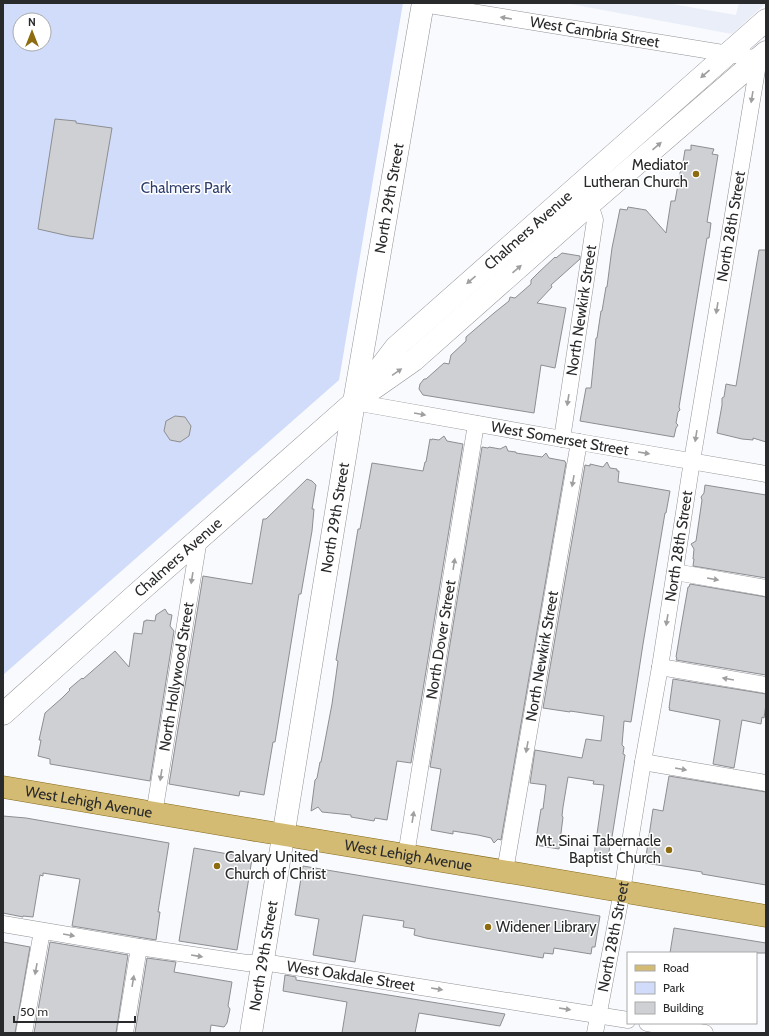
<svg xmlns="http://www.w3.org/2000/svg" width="769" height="1036" font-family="Cabin,sans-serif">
<rect width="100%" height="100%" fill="#f9fafe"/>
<polygon fill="#e9eef8" points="565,3 666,3 736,15 739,3 766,3 732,34"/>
<path fill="#d0dcfa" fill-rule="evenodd" d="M3,3H403L339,380L3,675ZM20,20H44V44H20Z"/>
<g fill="#ced0d3" stroke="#8d8e91">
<polygon points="55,119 76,121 76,123 112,128 93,239 69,236 38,229"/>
<polygon points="691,145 714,149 712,154 718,155 707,222 711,223 709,238 707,238 679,407 680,410 678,412 676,423 678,425 676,428 674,437 580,421 586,388 591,388 596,338 597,338 601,311 602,311 606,287 607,287 612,248 620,209 627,210 628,207 646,210 666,233 671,201 675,201 681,168 682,168 685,150 691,150"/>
<polygon points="759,250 766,250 766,442 753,438 753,440 742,439 717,433 722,405 722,398 724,397 726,384 736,386"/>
<polygon points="562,253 580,256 580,259 551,285 552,287 537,303 566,308 555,368 541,365 534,413 423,395 419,389 420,384 424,379 426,379 444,363 449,364 451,355 466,341 466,337 494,313 509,301 510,297 515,298 531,284 531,280 538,273 555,257 556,258"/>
<polygon points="175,416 185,417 191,426 189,436 180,442 170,440 164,431 166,421"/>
<polygon points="444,436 447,441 463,444 411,763 397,761 387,820 375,818 374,821 351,817 351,815 322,812 318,807 311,811 315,780 317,778 320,762 321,762 332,704 338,661 336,660 347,595 358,529 360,529 372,463 423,471 425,462 426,462 430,439 432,440 432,439 439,440"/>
<polygon points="506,446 508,451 516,452 516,453 542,457 546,453 549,458 565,461 565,462 566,463 501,840 498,839 494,843 491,838 478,835 453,831 453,834 431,830 441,769 430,767 482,447 488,448 489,447 500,449"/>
<polygon points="607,462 610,468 617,469 617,471 619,471 618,482 670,491 666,513 665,513 643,644 631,722 624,721 622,745 624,747 623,754 625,755 612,837 616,842 610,845 608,858 604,857 600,861 597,856 594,855 604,785 593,784 594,781 568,777 563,807 562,816 563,817 559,849 535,845 541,809 543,809 546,785 530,783 535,750 582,758 586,739 601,741 604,716 570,711 570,712 543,708 585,465 590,466 590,464 603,467"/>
<polygon points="307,479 312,481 316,485 312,509 314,509 312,531 301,594 299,594 275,742 273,742 264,795 240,791 239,796 169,784 203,576 252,584 263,519 266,519"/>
<polygon points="705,485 766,495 766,578 693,566 694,559 693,559 694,549 691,544 696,541 702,500 701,497 704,493"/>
<polygon points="690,584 766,597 766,675 676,660 677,658 676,657 681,627 688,587 689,587"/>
<polygon points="165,609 168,614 172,615 170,626 174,631 150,781 50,764 50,759 38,756 41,740 39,740 45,713 62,698 70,690 69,689 82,678 83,679 115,651 129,667 134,633 142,634 144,621 146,621 146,620 155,621 156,615"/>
<polygon points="673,679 766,694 766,704 764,718 762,717 761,724 742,720 734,768 713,764 720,720 669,710 670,708 669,708"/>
<polygon points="669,776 766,792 766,885 702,874 702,872 645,863 653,809 663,811"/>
<polygon points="3,816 26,818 169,843 158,912 160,912 156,940 72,926 80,879 43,873 43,876 40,875 33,917 23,916 23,917 3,913"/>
<polygon points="194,848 234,855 234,856 252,859 237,950 179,941"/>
<polygon points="303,866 600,916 595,947 592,947 591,954 554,948 553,954 544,953 543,958 426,938 414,935 415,929 403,927 404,921 363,915 355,962 313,955 319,919 295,915"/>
<polygon points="674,928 766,943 766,953 670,953"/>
<polygon points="3,942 30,947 15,1033 3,1033"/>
<polygon points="50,942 128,955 116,1033 34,1033"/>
<polygon points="147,958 176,962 174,972 232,982 228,1006 230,1009 227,1023 224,1027 211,1025 210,1033 135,1033"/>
<polygon points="285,975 296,977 296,980 505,1014 500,1026 419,1013 415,1033 342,1033 347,1002 283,991"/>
</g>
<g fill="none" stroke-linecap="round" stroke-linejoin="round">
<defs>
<g id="street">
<path id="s1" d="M423,4L766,60"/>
<path id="s2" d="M354,402L579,442L766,474"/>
<path id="s3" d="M562,439L595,220L590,204L584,197"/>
<polyline points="675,572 766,588"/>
<polyline points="660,667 766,685"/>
<polyline points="643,762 766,783"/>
<path id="s4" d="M154,814L199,539"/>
<path id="s5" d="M406,855L476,424"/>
<path id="s6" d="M505,871L579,442"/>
<path id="s7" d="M3,924L139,947L247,963L263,962L628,1020"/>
<polyline points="647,1023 705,1033"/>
<polyline points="24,1033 42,931"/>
<polyline points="125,1033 139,947"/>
<path id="s8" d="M595,1033L622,891L643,762L660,667L692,461L759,58"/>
</g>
<g id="secondary">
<path id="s9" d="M367,385L396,347L766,20"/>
<path id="s10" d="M3,714L131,599L354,402L414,360L590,204L766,52"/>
<path id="s11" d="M251,1033L354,402L423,3"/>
</g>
<g id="primary">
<path id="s12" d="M3,787C257,832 512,871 766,916"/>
</g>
</defs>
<use href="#street" stroke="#919295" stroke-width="17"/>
<use href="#secondary" stroke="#919295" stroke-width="23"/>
<use href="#primary" stroke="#866b1d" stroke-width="23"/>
<use href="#street" stroke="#fff" stroke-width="16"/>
<use href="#secondary" stroke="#fff" stroke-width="22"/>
<use href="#primary" stroke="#d4bb73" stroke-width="22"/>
</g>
<defs><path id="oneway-solid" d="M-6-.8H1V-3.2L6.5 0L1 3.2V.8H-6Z"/></defs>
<g fill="#9f9fa0">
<use href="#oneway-solid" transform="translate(506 18) rotate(-171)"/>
<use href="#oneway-solid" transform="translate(705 74) rotate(139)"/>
<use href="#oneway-solid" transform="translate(752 97) rotate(99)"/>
<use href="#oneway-solid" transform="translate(657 146) rotate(-41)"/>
<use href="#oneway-solid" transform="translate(517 269) rotate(-41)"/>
<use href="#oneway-solid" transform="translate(471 280) rotate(139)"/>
<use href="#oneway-solid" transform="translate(717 308) rotate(99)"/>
<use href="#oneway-solid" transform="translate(397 372) rotate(-35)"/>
<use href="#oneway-solid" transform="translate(568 400) rotate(99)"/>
<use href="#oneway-solid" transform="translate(420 414) rotate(10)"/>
<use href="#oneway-solid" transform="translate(696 436) rotate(99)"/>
<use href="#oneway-solid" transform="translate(644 453) rotate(9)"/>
<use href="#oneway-solid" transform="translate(573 481) rotate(100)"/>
<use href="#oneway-solid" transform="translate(454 564) rotate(-81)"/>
<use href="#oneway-solid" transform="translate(192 578) rotate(99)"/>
<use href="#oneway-solid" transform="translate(713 579) rotate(10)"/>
<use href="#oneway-solid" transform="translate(667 620) rotate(99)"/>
<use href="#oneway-solid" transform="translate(728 679) rotate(-170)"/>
<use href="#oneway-solid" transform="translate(527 747) rotate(100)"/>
<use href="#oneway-solid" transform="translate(681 769) rotate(10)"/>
<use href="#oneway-solid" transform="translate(161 775) rotate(99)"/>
<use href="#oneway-solid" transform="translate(413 817) rotate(-81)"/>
<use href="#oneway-solid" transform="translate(69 935) rotate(10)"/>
<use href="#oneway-solid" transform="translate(197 956) rotate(9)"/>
<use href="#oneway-solid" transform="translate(36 969) rotate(100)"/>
<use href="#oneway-solid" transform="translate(133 981) rotate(-81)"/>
<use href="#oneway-solid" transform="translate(437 989) rotate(9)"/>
<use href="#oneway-solid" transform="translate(565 1009) rotate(9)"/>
</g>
<g fill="#8d6c0f" stroke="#fff" stroke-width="1.5">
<circle cx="696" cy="174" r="4"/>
<circle cx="669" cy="850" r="4"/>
<circle cx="217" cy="866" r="4"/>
<circle cx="488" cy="927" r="4"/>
</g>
<g text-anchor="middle" stroke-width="3" stroke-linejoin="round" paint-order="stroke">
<g font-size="15" fill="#292a2b" stroke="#fff">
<text dy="5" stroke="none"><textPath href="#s1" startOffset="174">West Cambria Street</textPath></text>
<text dy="5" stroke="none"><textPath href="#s11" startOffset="846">North 29th Street</textPath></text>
<text dy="5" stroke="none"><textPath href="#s8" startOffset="818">North 28th Street</textPath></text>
<text dy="5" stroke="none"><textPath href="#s9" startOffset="224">Chalmers Avenue</textPath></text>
<text dy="5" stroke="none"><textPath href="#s3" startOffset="130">North Newkirk Street</textPath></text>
<text dy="5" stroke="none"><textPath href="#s2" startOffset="209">West Somerset Street</textPath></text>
<text dy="5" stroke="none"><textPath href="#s11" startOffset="522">North 29th Street</textPath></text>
<text dy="5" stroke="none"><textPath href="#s8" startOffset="494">North 28th Street</textPath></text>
<text dy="5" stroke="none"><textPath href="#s10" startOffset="235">Chalmers Avenue</textPath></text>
<text dy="5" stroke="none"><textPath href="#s5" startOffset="218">North Dover Street</textPath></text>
<text dy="5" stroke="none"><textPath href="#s6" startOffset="218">North Newkirk Street</textPath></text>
<text dy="5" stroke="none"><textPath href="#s4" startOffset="139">North Hollywood Street</textPath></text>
<text dy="5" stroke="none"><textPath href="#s12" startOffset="87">West Lehigh Avenue</textPath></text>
<text dy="5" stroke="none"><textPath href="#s12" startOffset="411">West Lehigh Avenue</textPath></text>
<text dy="5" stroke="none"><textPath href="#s8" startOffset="98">North 28th Street</textPath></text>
<text dy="5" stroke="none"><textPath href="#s11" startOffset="78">North 29th Street</textPath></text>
<text dy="5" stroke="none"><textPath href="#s7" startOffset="352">West Oakdale Street</textPath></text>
</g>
<g font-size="15" fill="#292a2b" stroke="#fff" text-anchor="end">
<text x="688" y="170">Mediator<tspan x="688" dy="17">Lutheran Church</tspan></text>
<text x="661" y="846">Mt. Sinai Tabernacle<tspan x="661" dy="17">Baptist Church</tspan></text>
<text x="225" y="862" text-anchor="start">Calvary United<tspan x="225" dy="17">Church of Christ</tspan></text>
<text x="496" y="932" text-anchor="start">Widener Library</text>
</g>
<g font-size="15" fill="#30406e" stroke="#fff">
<text x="186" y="193">Chalmers Park</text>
</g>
</g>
<rect width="769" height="1036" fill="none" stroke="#292a2b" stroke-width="8"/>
<rect x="627" y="952" width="130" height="72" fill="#ffffff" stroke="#a9aaaa"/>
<rect x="635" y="965" width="20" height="6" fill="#d4bb73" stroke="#a9aaaa"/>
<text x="663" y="972" font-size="12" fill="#292a2b">Road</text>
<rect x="635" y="982" width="20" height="12" fill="#d0dcfa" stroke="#a9aaaa"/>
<text x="663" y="992" font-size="12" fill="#292a2b">Park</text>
<rect x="635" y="1002" width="20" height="12" fill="#ced0d3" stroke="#a9aaaa"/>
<text x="663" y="1012" font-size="12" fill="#292a2b">Building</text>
<g transform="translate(32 32)"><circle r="19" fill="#ffffff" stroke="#a9aaaa"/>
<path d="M0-3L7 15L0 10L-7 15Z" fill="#8d6c0f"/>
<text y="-6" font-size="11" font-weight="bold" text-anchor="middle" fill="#292a2b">N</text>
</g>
<path d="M14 1016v6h121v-6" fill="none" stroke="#292a2b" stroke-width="2"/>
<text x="20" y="1016" font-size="12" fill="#292a2b" stroke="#ffffff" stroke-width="3" paint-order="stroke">50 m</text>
</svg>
